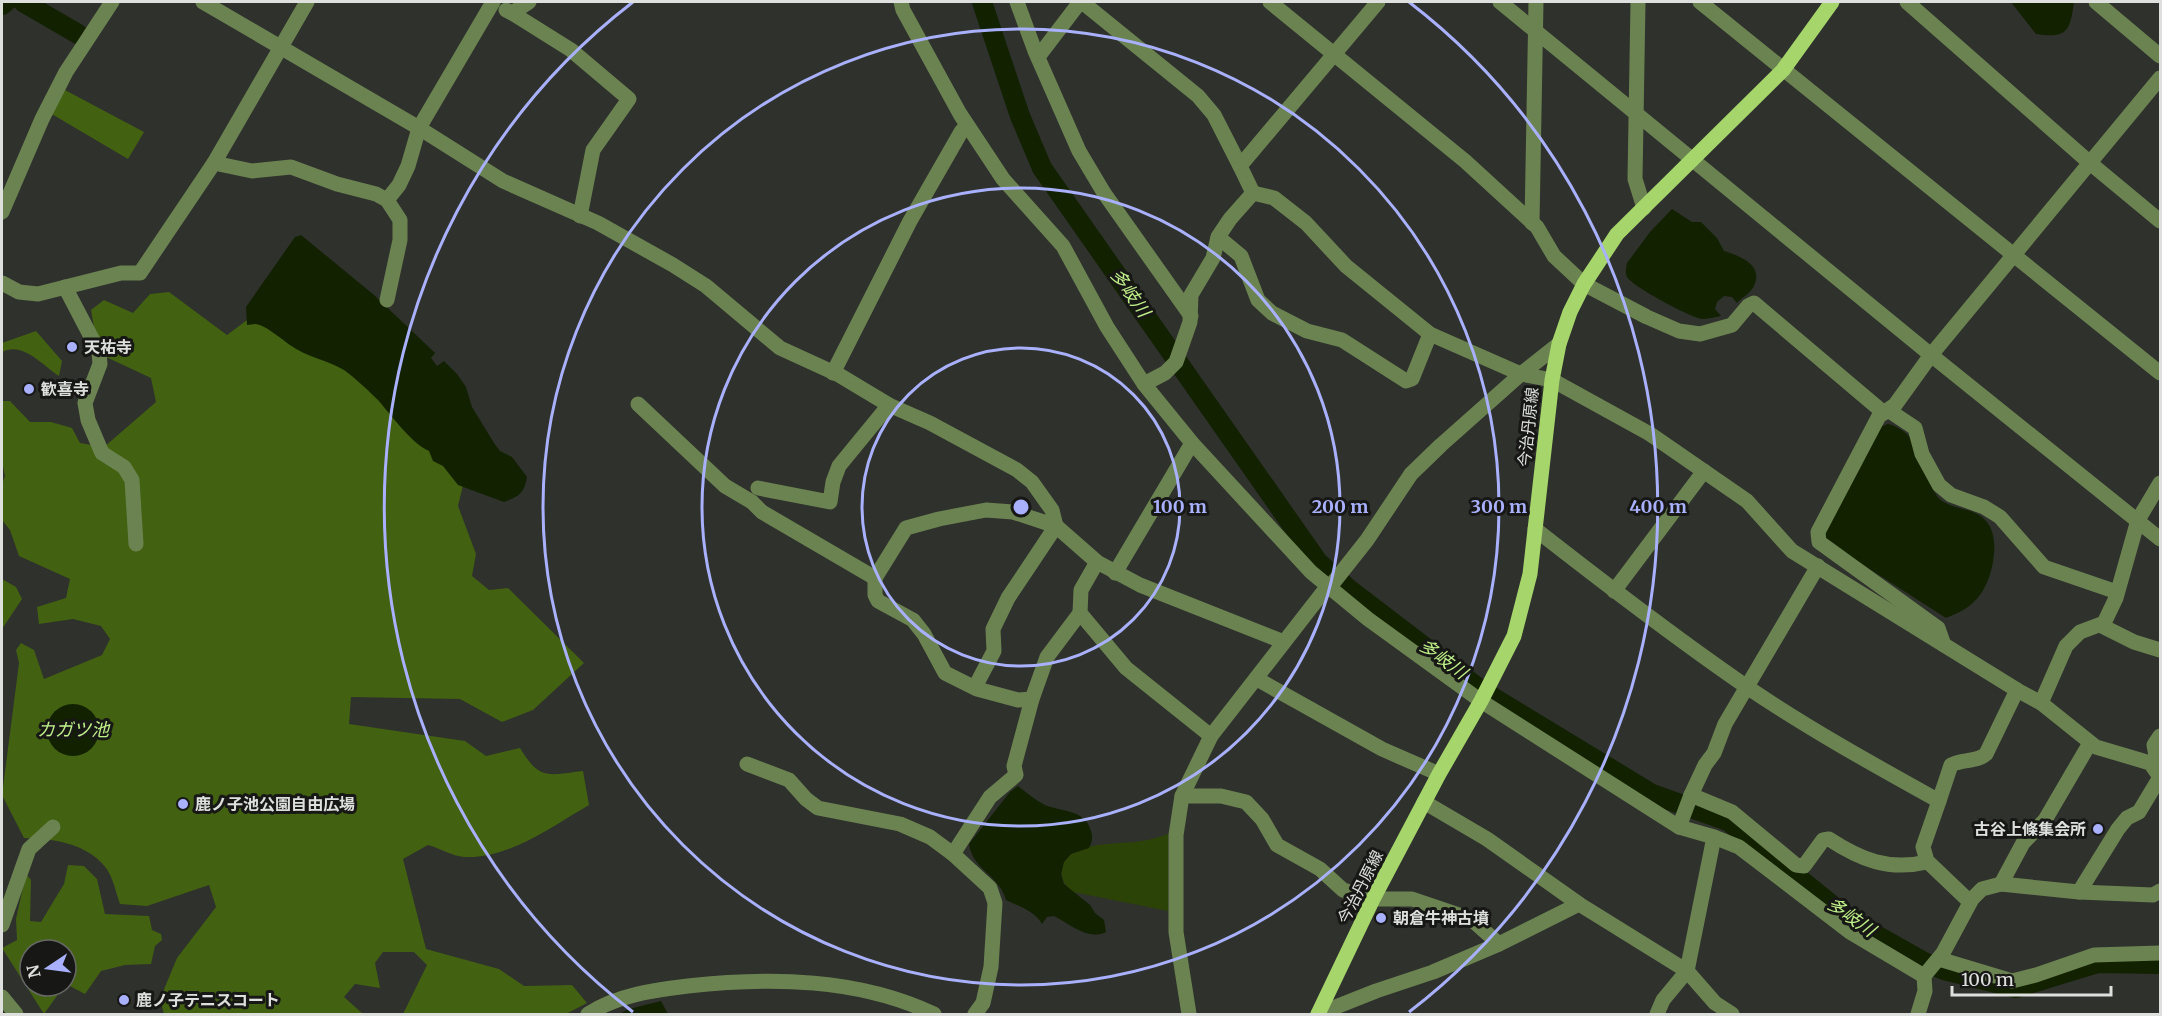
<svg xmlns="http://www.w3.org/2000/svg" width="2162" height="1016" font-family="Merriweather,'Noto Sans JP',serif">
<rect width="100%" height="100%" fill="#2f312c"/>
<path fill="#2c4307" d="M1168,834V911L1073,892C1065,885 1060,880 1062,868C1068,840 1119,845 1141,841C1150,840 1159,837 1168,834Z"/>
<g fill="#426111">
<polygon points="63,89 144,132 128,159 50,113"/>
<path d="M169,292L227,335L263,308L355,362L466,473L458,506L476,554L472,576L489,590L508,588L584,663L533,710L502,722L460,699L351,697L349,724L465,741L486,756L520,748C540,781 548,775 583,771L589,805C551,827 509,859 464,857C452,856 439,848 428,845L403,859L426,949L499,969L524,986L572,985L587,1003L566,1014H403L427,965L414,952H383L375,963L380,988L355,984L344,997L363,1014H164L160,999L177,958L216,907L209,885L147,906L120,904C116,893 113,877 106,868C87,843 54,839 24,838L2,795L19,663L16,650L21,643L34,650L44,679L102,655L110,639L101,626L73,619L39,624L37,607L66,598L70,579L19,556L10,530L2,520V484L5,476L2,461V401H10L30,422H51L72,428L80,443L104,447L156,402L151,378L106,357L95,333L91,310L104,300L133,313L150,294Z"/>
<path d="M36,331L62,361L59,376C42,365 23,341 2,352V343Z"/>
<polygon points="2,579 16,587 22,599 2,629"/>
<polygon points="68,865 84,866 97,879 105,914 149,916 152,930 161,934 162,940 155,946 151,964 125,965 101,971 85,994 66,984 66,950 30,950 30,986 64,986 44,1014 2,948 17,940 16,919 26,874 31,880 30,921 41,922 64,884"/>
</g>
<g fill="#122100">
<path d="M2011,2H2074C2070,30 2068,39 2036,34Z"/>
<path d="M1672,209L1692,222H1701L1717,238L1724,251C1740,256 1764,265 1754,286C1751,292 1742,298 1737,303L1732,297L1724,296L1717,302L1715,309L1721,316C1715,317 1707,319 1702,319C1690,317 1633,287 1627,277C1625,273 1626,268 1627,263L1650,232Z"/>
<path d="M301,235L374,295L435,353L431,358L437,366L444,361L457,374L466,387L472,407L494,443L500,451L512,457L527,477C524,494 519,496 504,502L458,485L443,466L433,461L429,451C411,443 392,416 378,400C370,392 354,377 344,370C327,360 306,357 290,345C283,340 264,324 255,324C252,324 250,325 247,325L246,307L295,237Z"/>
<path d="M1888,424C1914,430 1922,457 1931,480C1932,484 1932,489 1935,493C1944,510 1970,506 1983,518C2003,534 1993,578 1980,595C1971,607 1959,613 1946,618L1826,541L1824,533L1880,427Z"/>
<circle cx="73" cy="730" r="26"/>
<path d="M1018,786C1027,793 1035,800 1045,805C1062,812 1085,809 1091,831C1093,838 1092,842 1089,848L1071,854L1064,862L1061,874L1064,884L1090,905L1095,913L1104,920L1106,932C1088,941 1070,924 1054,916L1047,917L1042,924C1035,911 1018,906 1006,900C1000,876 972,869 969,844L1010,792Z"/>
<polygon points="661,1001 668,1014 619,1014 629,1009"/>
</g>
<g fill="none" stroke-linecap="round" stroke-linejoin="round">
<g stroke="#122100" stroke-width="20">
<polyline points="23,2 78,34"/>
<polyline points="982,2 1020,116 1042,168 1318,562 1350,590 1481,690 1652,794 1728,821 1853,922 1924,962 1944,970 2016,988 2098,963 2160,964"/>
<polyline points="2,5 6,2"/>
</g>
<g stroke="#6b8351" stroke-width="15">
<polyline points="203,2 419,128 503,181 598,223 673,265 706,286 780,348 839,375 889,405 930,423 1017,470 1032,482 1052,510 1056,526 1008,598 993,629 994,651 975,687"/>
<polyline points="901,2 903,10 960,114 1003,179 1063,246 1107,327 1144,384 1192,443 1311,572 1368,619 1481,701 1679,827 1714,837 1739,847 1850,932 1924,976"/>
<polyline points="1017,2 1035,51 1079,151 1104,193 1191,316"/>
<polyline points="1082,2 1198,96 1214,115 1240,166"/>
<polyline points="1270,2 1465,161 1537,227 1554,256 1584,284 1647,317 1679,331 1700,334 1732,325 1748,306 1754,303 1884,413"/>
<polyline points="1500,2 1931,355 2160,539"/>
<polyline points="1638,2 1635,179 1644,208"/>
<polyline points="1700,2 2160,373"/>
<polyline points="1907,2 2090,163 2160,221"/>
<polyline points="2096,2 2160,56"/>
<polyline points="506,10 512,13 529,2"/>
<polyline points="512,13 571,50 629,99 593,150 580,216"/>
<polyline points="1038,57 1080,2"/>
<polyline points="214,163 252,171 291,167 337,184 376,194 387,200 400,220 400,240 387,300"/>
<polyline points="1253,193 1274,198 1306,223 1346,266 1430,334 1521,374 1552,380 1650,434 1747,501 1792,551 2017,690 2041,703 2096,747 2150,763 2160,777"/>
<polyline points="1253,193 1240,166 1378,2"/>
<polyline points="387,200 399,185 408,166 419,128 493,2"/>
<polyline points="2,212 42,119 66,72 112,2"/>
<polyline points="1532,223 1536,2"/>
<polyline points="1218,237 1241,256 1258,300 1272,313 1307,331 1342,340 1406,381 1412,379 1430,334"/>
<polyline points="2,283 19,292 38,294 121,273 140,273 214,163 307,2"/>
<polyline points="65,287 99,352 100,364 85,403 88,420 102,453 124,467 132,480 136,544"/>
<polyline points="833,373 910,221 961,132 967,125"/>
<polyline points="1144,384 1165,373 1176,362 1190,322 1191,295 1213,258 1218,237 1230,219 1253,193"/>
<polyline points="638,404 725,486 752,502 762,512 875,578 906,528 939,519 986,510 1013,512 1056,526 1097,562 1140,585 1284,642"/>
<polyline points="1888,410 1915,428 1922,454 1939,485 1951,495 1984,507 2000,517 2044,567 2117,592"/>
<polyline points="758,488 830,502 833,482 839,466 889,405"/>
<path d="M1535,529C1604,583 1674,637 1747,687C1809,729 1874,765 1939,801L1951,765C1962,759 1977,762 1986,754L2017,690"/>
<polyline points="1097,562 1081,590 1080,613 1126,668 1211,736"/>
<polyline points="1115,573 1192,443"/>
<polyline points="875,578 875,595 878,601 913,620 924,634 945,673 977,689 1018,700 1032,699"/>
<polyline points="1614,591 1704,471"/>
<polyline points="2100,625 2134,642 2160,650"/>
<polyline points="1944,645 1938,628 1819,542 1818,532 1879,416 1895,405 1931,355 2160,78"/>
<polyline points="1257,679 1382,749 1439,774"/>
<polyline points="2041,703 2066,646 2080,632 2104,623 2116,598 2138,520 2160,483"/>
<polyline points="747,764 789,780 806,799 818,808 900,824 930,837 953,854"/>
<polyline points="1691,795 1705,765 1714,753 1725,724 1818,566"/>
<polyline points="1182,796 1221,796 1246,802 1262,819 1277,845 1320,869 1343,890 1373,899 1412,899 1471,919 1499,944"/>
<polyline points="1939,801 1923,847 1927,861 1970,902"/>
<polyline points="1424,802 1487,839 1579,904 1687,971 1715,1003 1732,1014"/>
<path d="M1679,827L1691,795L1732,812L1796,865L1804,866L1823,840L1829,839C1861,860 1889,871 1927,862"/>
<polyline points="2001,884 2023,843 2045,820 2090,743"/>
<polyline points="2079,892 2153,895 2160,891"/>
<polyline points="2,925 29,849 53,827"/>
<polyline points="1939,959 2012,981 2036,975 2094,955 2160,953"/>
<polyline points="2,997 16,1014"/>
<path d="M588,1014C618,995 654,990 688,986C771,977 858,978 934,1014"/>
<polyline points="975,1014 983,1003 991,967 995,903 990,888 953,854 990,797 1016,775 1014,766 1032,699 1047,657 1080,613"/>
<polyline points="1189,1014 1176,932 1176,835 1182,796 1211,736 1327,587 1333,583 1367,540 1411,474 1441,445 1521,374 1559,344"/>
<polyline points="1318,1014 1376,991 1433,972 1499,944 1579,904"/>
<polyline points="1657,1014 1663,1000 1687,971 1714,837"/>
<polyline points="1918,1014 1925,991 1924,976 1943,953 1972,899 1982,889 2001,884 2079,892 2118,829 2127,818 2139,812 2160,777 2154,745 2160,736"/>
</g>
<polyline stroke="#a5d56b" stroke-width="15" points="1318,1014 1373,899 1439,774 1481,701 1514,636 1530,574 1552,380 1559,344 1570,312 1584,284 1617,234 1783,70 1832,2"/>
</g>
<g fill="none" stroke="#a9b0fc" stroke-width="3">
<circle cx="1021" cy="507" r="159"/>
<circle cx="1021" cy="507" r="319"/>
<circle cx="1021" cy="507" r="478"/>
<path d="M633 1012A637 637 0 0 1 633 2M1409 2A637 637 0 0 1 1409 1012"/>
</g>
<g fill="#a9b0fc" stroke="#171816" stroke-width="2">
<circle cx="72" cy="347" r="6"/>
<circle cx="29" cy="389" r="6"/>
<circle cx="183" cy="804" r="6"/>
<circle cx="2098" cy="829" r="6"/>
<circle cx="1381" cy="918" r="6"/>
<circle cx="124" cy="1000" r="6"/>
</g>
<g text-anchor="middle" stroke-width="6" stroke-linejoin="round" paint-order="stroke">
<g font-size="16" font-weight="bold" fill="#dee0dd" stroke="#171816" text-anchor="start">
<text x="84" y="353">天祐寺</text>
<text x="41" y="395">歓喜寺</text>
<text x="195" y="810">鹿ノ子池公園自由広場</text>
<text x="2086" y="835" text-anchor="end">古谷上條集会所</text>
<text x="1393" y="924">朝倉牛神古墳</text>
<text x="136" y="1006">鹿ノ子テニスコート</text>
</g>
<g font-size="16" fill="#dee0dd" stroke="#171816">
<text transform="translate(1528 427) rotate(-84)" y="6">今治丹原線</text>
<text transform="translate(1360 887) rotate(-63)" y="6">今治丹原線</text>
</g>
<g font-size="18" font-style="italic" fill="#c0f089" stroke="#171816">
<text transform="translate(1130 293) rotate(55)" y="6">多岐川</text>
<text transform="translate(1443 659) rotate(36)" y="6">多岐川</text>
<text x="73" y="736">カガツ池</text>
<text transform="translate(1851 917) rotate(35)" y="6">多岐川</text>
</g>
</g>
<circle cx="1021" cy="507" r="9" fill="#a9b0fc" stroke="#171816" stroke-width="3"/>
<g font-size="18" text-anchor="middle" font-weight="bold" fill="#a9b0fc" stroke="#171816" stroke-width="6" stroke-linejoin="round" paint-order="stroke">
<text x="1180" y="513">100 m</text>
<text x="1340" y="513">200 m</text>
<text x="1499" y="513">300 m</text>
<text x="1658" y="513">400 m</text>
</g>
<rect width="2162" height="1016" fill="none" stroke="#dee0dd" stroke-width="6"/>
<g transform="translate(48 968) rotate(257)"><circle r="28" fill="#171816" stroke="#676866" stroke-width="1.5"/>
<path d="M0-4.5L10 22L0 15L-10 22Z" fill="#a9b0fc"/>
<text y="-9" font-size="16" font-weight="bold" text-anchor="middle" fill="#dee0dd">N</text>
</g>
<path d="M1952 986v9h159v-9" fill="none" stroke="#dee0dd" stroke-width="3"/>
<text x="1961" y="986" font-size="18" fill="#dee0dd" stroke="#171816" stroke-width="4.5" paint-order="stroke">100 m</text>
</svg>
